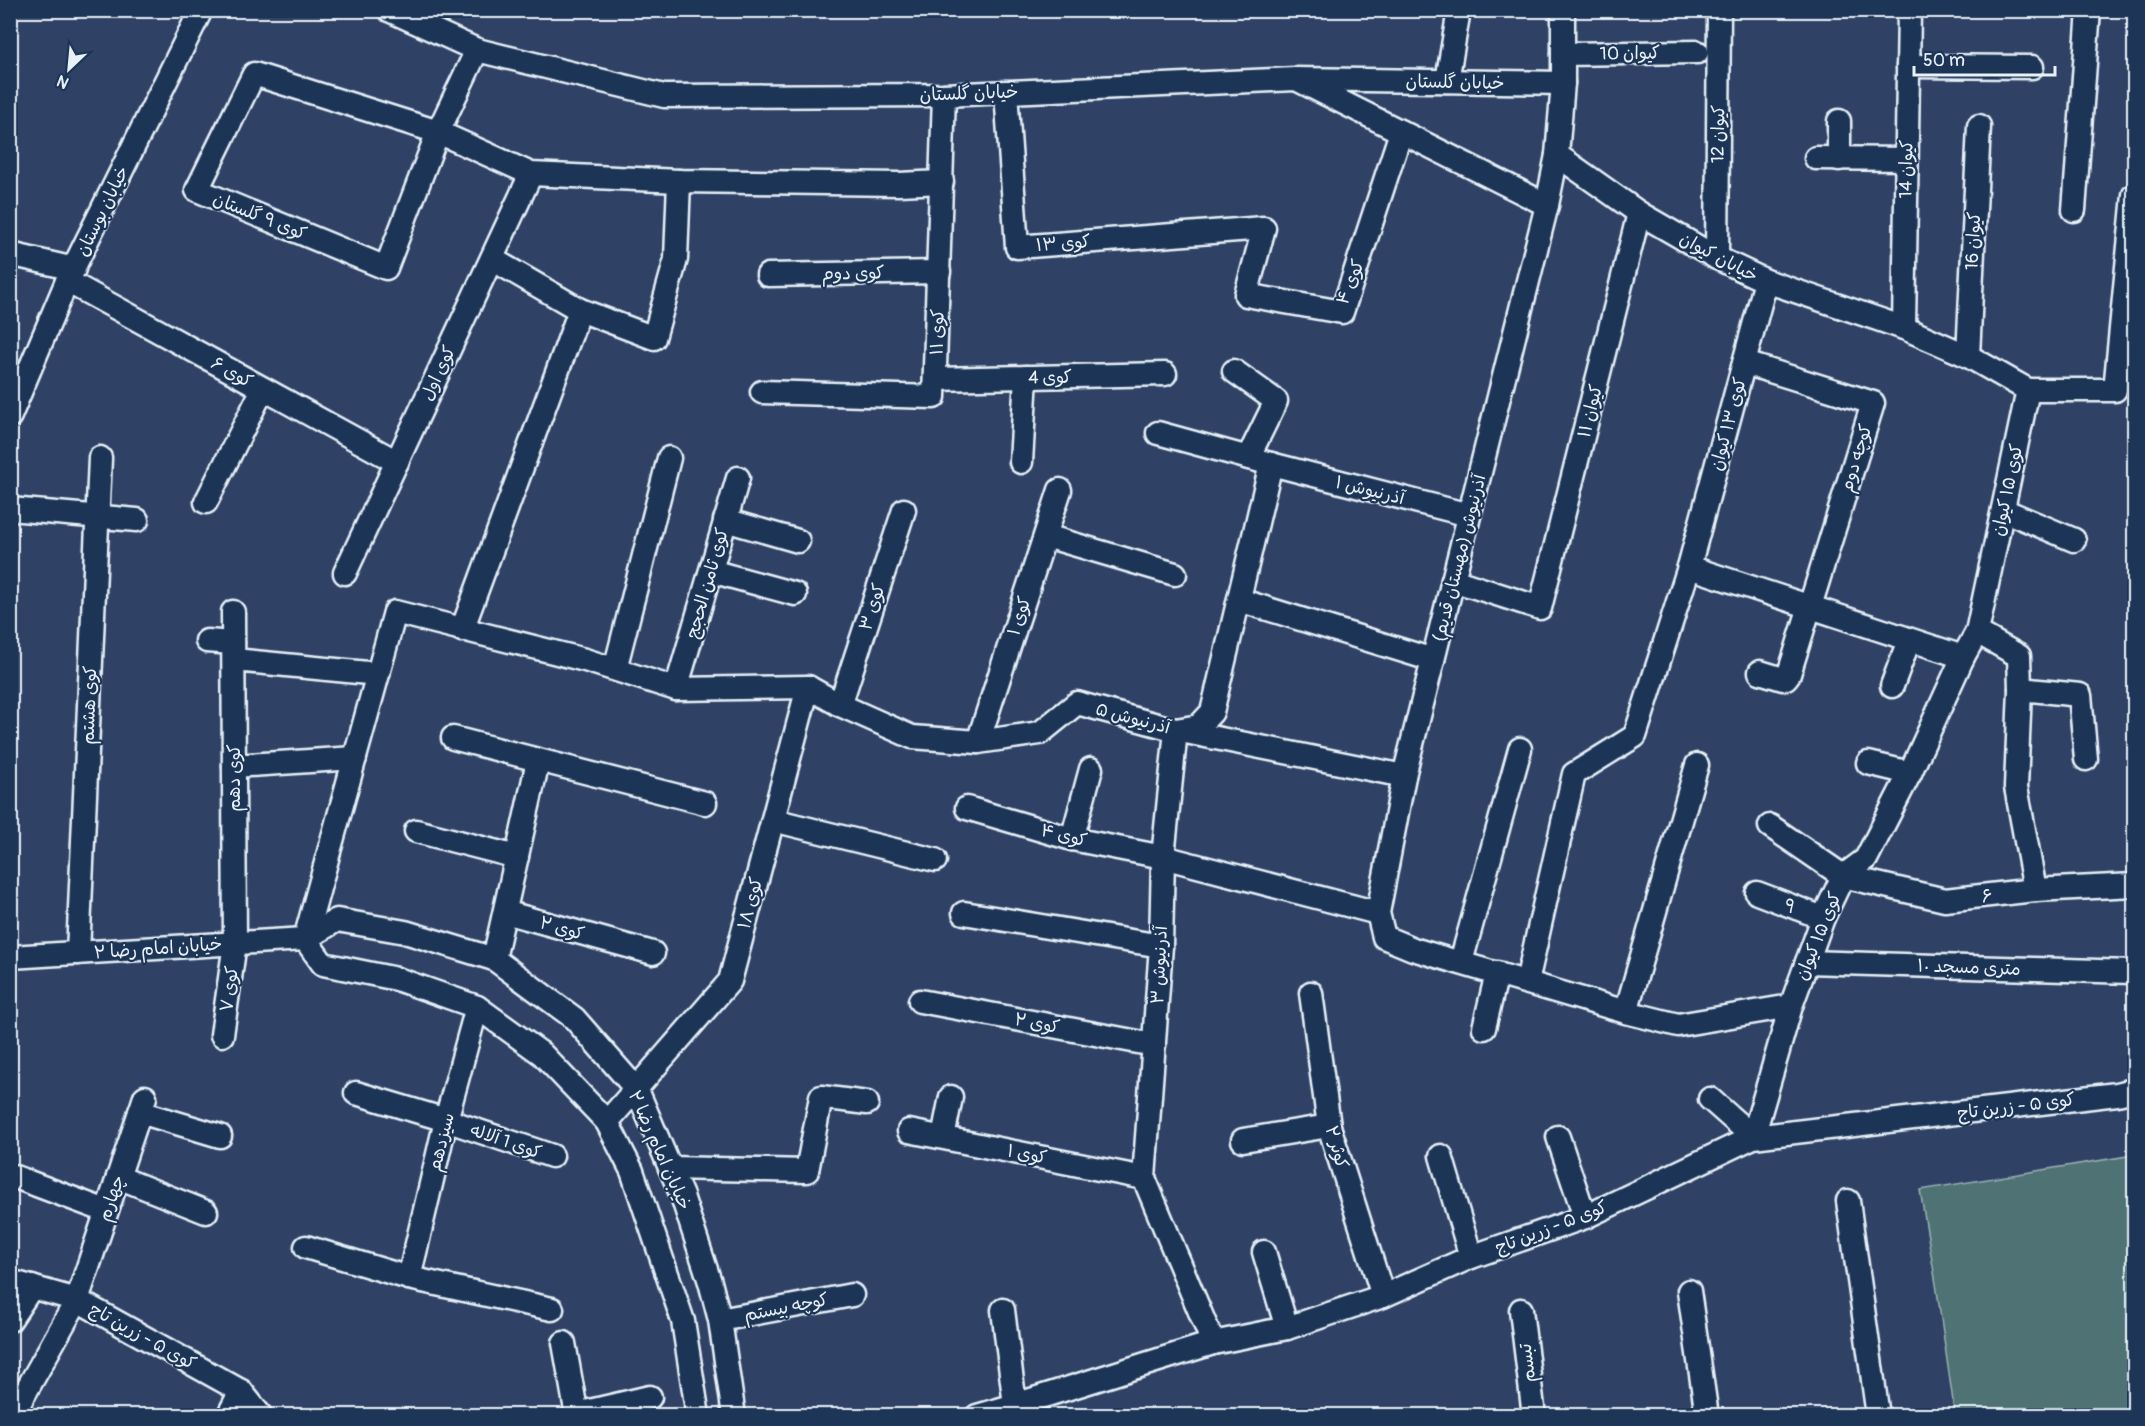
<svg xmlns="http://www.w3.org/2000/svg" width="2145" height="1426" font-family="Pangolin,'Playpen Sans Arabic',sans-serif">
<rect width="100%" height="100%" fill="#2f4266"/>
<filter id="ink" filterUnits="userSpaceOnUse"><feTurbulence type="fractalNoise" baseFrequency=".0167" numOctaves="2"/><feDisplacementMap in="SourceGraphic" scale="12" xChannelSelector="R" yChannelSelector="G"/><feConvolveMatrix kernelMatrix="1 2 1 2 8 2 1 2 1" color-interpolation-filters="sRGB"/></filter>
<g filter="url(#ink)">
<polygon fill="#507374" stroke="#9cb2b6" stroke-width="1.5" points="2134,1155 2134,1415 1955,1415 1936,1284 1920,1190"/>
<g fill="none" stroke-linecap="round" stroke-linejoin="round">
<defs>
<g id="minor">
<polyline points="389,10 477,50 664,96 944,95 1295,79 1563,83"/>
<polyline points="1563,10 1563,83 1557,155 1639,213 1717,258 1766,281 1904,328 1968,356 2028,390 2115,390 2134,195"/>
<polyline points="477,50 438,132 531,174 679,181 899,184 942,182"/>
<polyline points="1563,54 1697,52"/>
<polyline points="1908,66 2032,67"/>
<polygon points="254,74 438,132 386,268 197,190"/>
<polyline points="1447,81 1459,10"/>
<polyline points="1302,82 1547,205"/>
<polyline points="1006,92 1017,247 1264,228 1246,295 1342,312 1401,132"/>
<polyline points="1557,155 1547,205 1404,776 1378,913 1384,937 1413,949 1626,1012 1678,1025 1791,1006"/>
<polyline points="1816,158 1906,159"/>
<polyline points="1839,159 1839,121"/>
<polyline points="2074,210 2089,10"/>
<polyline points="10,254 74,269"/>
<polyline points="1717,258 1719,10"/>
<polyline points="768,275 939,272"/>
<polyline points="67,281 397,462"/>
<polyline points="580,310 654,338 676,259 679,181"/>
<polyline points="1904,328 1909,10"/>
<polyline points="1968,356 1979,126"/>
<polyline points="1745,363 1873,403 1789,674 1786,678 1783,679 1760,672"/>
<polyline points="1234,371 1276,401 1248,458"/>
<polyline points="935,379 1165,374"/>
<polyline points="762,392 934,397 944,95"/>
<polyline points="10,416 67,281 201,10"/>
<polyline points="1158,433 1271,464 1469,515"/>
<polyline points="1021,462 1026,377"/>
<polyline points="206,502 263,389"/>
<polyline points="10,509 137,520"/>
<polyline points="2003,510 2074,540"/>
<polyline points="725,520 798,541"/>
<polyline points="1046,536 1175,574"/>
<polyline points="1689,567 1963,657"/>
<polyline points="711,571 795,594"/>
<polyline points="345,573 531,174"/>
<polyline points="1453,580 1540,608 1639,213"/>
<polyline points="1239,600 1433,660"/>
<polyline points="462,630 580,310 492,259"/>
<polyline points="1977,632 2019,656 2020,689 2016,787 2035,890"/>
<polyline points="207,641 233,643"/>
<polyline points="234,660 378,674"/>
<polyline points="615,669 669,458"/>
<polyline points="1892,686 1909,640"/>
<polyline points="676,689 738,478"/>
<polyline points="2020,689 2080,695 2086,759"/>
<polyline points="840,705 904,510"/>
<polyline points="453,738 705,803"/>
<polyline points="978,742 1060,490"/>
<polyline points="1868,763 1910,773"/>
<polyline points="234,766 355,758"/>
<polyline points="967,808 1072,839 1163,857 1378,913"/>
<polyline points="773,820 935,860"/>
<polyline points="1770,826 1843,876 1945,900 2035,890 2134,885"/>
<polyline points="416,831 517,857"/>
<polyline points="1072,839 1091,769"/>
<polyline points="1757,893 1823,918"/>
<polyline points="505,912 653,953"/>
<polyline points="964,913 1161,946"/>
<polyline points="305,939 395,612 585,660 676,689 808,687 840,705 912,737 978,742 1040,733 1077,703 1176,730 1404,776"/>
<polyline points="305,939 323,964 397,979 477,1007 542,1054 607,1122 632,1171 683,1321 698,1416"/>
<polyline points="78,953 100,458"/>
<polyline points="10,957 305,939 337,920 405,932 494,959 574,1018 637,1090 682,1196 710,1282 720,1320 734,1416"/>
<polyline points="494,959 538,761"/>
<polyline points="1461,962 1520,749"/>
<polyline points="1807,962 2131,972"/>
<polyline points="1527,982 1574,774 1635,736 1689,567 1766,281"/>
<polyline points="1311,993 1329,1126 1383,1296"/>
<polyline points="920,1001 1154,1045"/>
<polyline points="1626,1012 1697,765"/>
<polyline points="1484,1028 1497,973"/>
<polyline points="222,1035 235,943 233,612"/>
<polyline points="356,1093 446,1120 552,1156"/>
<polyline points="1710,1099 1753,1137 1791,1006 1823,918 1843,876 1866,859 1910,773 1963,657 1977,632 2028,390"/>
<polyline points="140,1112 220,1136"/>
<polyline points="607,1122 730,981 808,687"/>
<polyline points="909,1131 1144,1178"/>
<polyline points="943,1137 951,1097"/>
<polyline points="1558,1137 1585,1217"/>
<polyline points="1243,1140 1329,1126"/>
<polyline points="1441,1156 1471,1257"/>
<polyline points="670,1168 807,1171 821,1097 867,1103"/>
<polyline points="10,1175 106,1211"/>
<polyline points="118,1177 206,1212"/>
<polyline points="1848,1201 1878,1416"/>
<polyline points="306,1247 409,1278 552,1309"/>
<polyline points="1264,1252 1287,1328"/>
<polyline points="409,1278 446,1120 477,1007"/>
<polyline points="10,1281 77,1300 241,1391 261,1416"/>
<polyline points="1689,1291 1707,1416"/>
<polyline points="1003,1310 1015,1405"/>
<polyline points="1521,1310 1534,1416"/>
<polyline points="10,1320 32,1287"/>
<polyline points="720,1320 852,1295"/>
<polyline points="564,1343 577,1416"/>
<polyline points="1213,1343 1144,1178 1161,946 1163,857 1176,730 1199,726 1212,712 1271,464"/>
<polyline points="577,1414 650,1397"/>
<polyline points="12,1416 77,1300 145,1097"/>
<polyline points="228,1416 241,1391"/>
<polyline points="977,1416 1015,1405 1213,1343 1287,1328 1383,1296 1471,1257 1585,1217 1753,1137 2117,1094 2134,1090"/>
</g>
</defs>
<use href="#minor" stroke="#e8f1f8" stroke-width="27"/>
<use href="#minor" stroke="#1d3557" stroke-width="22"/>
</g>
</g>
<g text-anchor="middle" stroke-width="4.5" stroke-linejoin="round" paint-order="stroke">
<g font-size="18" fill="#e8f1f8" stroke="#1d3557">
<text transform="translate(1630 53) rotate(-1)" y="6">کیوان 10</text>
<text transform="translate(1455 82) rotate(1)" y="6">خیابان گلستان</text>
<text transform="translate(969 93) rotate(-2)" y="6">خیابان گلستان</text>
<text transform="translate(1718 134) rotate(-89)" y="6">کیوان 12</text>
<text transform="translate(1906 169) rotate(-89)" y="6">کیوان 14</text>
<text transform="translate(102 211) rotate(-64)" y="6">خیابان بوستان</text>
<text transform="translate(260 216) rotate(22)" y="6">کوی ۹ گلستان</text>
<text transform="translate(1973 241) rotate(-87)" y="6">کیوان 16</text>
<text transform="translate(1063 243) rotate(-4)" y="6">کوی ۱۳</text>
<text transform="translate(1719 257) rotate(28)" y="6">خیابان کیوان</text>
<text transform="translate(853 273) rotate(-1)" y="6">کوی دوم</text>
<text transform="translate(1350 282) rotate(-68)" y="6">کوی ۴</text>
<text transform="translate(937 332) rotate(-88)" y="6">کوی ۱۱</text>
<text transform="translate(232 372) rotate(29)" y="6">کوی ۶</text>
<text transform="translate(438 373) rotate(-65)" y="6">کوی اول</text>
<text transform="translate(1050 377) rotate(-1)" y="6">کوی 4</text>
<text transform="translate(1590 411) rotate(-76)" y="6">کیوان ۱۱</text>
<text transform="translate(1728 424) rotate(-75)" y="6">کوی ۱۳ کیوان</text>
<text transform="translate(1856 458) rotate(-73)" y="6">کوچه دوم</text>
<text transform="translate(1370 490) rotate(14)" y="6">آذرنیوش ۱</text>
<text transform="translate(2007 490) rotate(-78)" y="6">کوی ۱۵ کیوان</text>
<text transform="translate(1459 558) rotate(-76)" y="6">آذرنیوش (مهستان قدیم)</text>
<text transform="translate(707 583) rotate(-74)" y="6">کوی ثامن الحجج</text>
<text transform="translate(872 607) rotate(-72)" y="6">کوی ۳</text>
<text transform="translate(1019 616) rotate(-72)" y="6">کوی ۱</text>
<text transform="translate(89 705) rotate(-88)" y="6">کوی هشتم</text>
<text transform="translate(1133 718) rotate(15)" y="6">آذرنیوش ۵</text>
<text transform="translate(234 778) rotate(-90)" y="6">کوی دهم</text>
<text transform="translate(1064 835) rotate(14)" y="6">کوی ۴</text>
<text transform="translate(1987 896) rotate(-7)" y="6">۶</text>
<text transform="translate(750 903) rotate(-75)" y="6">کوی ۱۸</text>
<text transform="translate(1790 906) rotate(21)" y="6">۹</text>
<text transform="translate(562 928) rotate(16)" y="6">کوی ۲</text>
<text transform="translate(1818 936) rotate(-68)" y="6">کوی ۱۵ کیوان</text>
<text transform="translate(158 948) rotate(-4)" y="6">خیابان امام رضا ۲</text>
<text transform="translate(1159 965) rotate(-87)" y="6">آذرنیوش ۳</text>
<text transform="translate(1969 967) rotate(2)" y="6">۱۰ متری مسجد</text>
<text transform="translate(229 989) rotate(-82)" y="6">کوی ۷</text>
<text transform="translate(1037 1023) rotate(11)" y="6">کوی ۲</text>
<text transform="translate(2016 1106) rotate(-7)" y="6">کوی ۵ - زرین تاج</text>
<text transform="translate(506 1141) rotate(19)" y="6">کوی 1 آلاله</text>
<text transform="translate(441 1142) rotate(-76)" y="6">سیزدهم</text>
<text transform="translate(1337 1147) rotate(74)" y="6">کوثر ۲</text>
<text transform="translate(660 1150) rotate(66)" y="6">خیابان امام رضا ۲</text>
<text transform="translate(1027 1154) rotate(11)" y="6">کوی ۱</text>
<text transform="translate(111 1198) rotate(-71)" y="6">چهارم</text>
<text transform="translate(1551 1227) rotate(-21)" y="6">کوی ۵ - زرین تاج</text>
<text transform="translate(786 1307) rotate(-11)" y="6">کوچه بیستم</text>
<text transform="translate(143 1336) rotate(29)" y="6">کوی ۵ - زرین تاج</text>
<text transform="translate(1527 1363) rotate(-97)" y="6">تبسم</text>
</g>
</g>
<rect width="2145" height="1426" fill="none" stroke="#1d3557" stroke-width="36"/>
<rect x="18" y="18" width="2109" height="1390" fill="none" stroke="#e8f1f8" stroke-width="2" filter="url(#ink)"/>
<g transform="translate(69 69) rotate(206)" stroke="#1d3557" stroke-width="4.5" paint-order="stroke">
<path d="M0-4.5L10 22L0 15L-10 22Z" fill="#e8f1f8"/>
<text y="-9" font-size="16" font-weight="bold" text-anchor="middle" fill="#e8f1f8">N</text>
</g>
<path d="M1914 66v9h141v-9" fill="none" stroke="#e8f1f8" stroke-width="3"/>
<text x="1923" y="66" font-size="18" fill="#e8f1f8" stroke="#1d3557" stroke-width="4.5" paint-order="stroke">50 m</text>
</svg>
